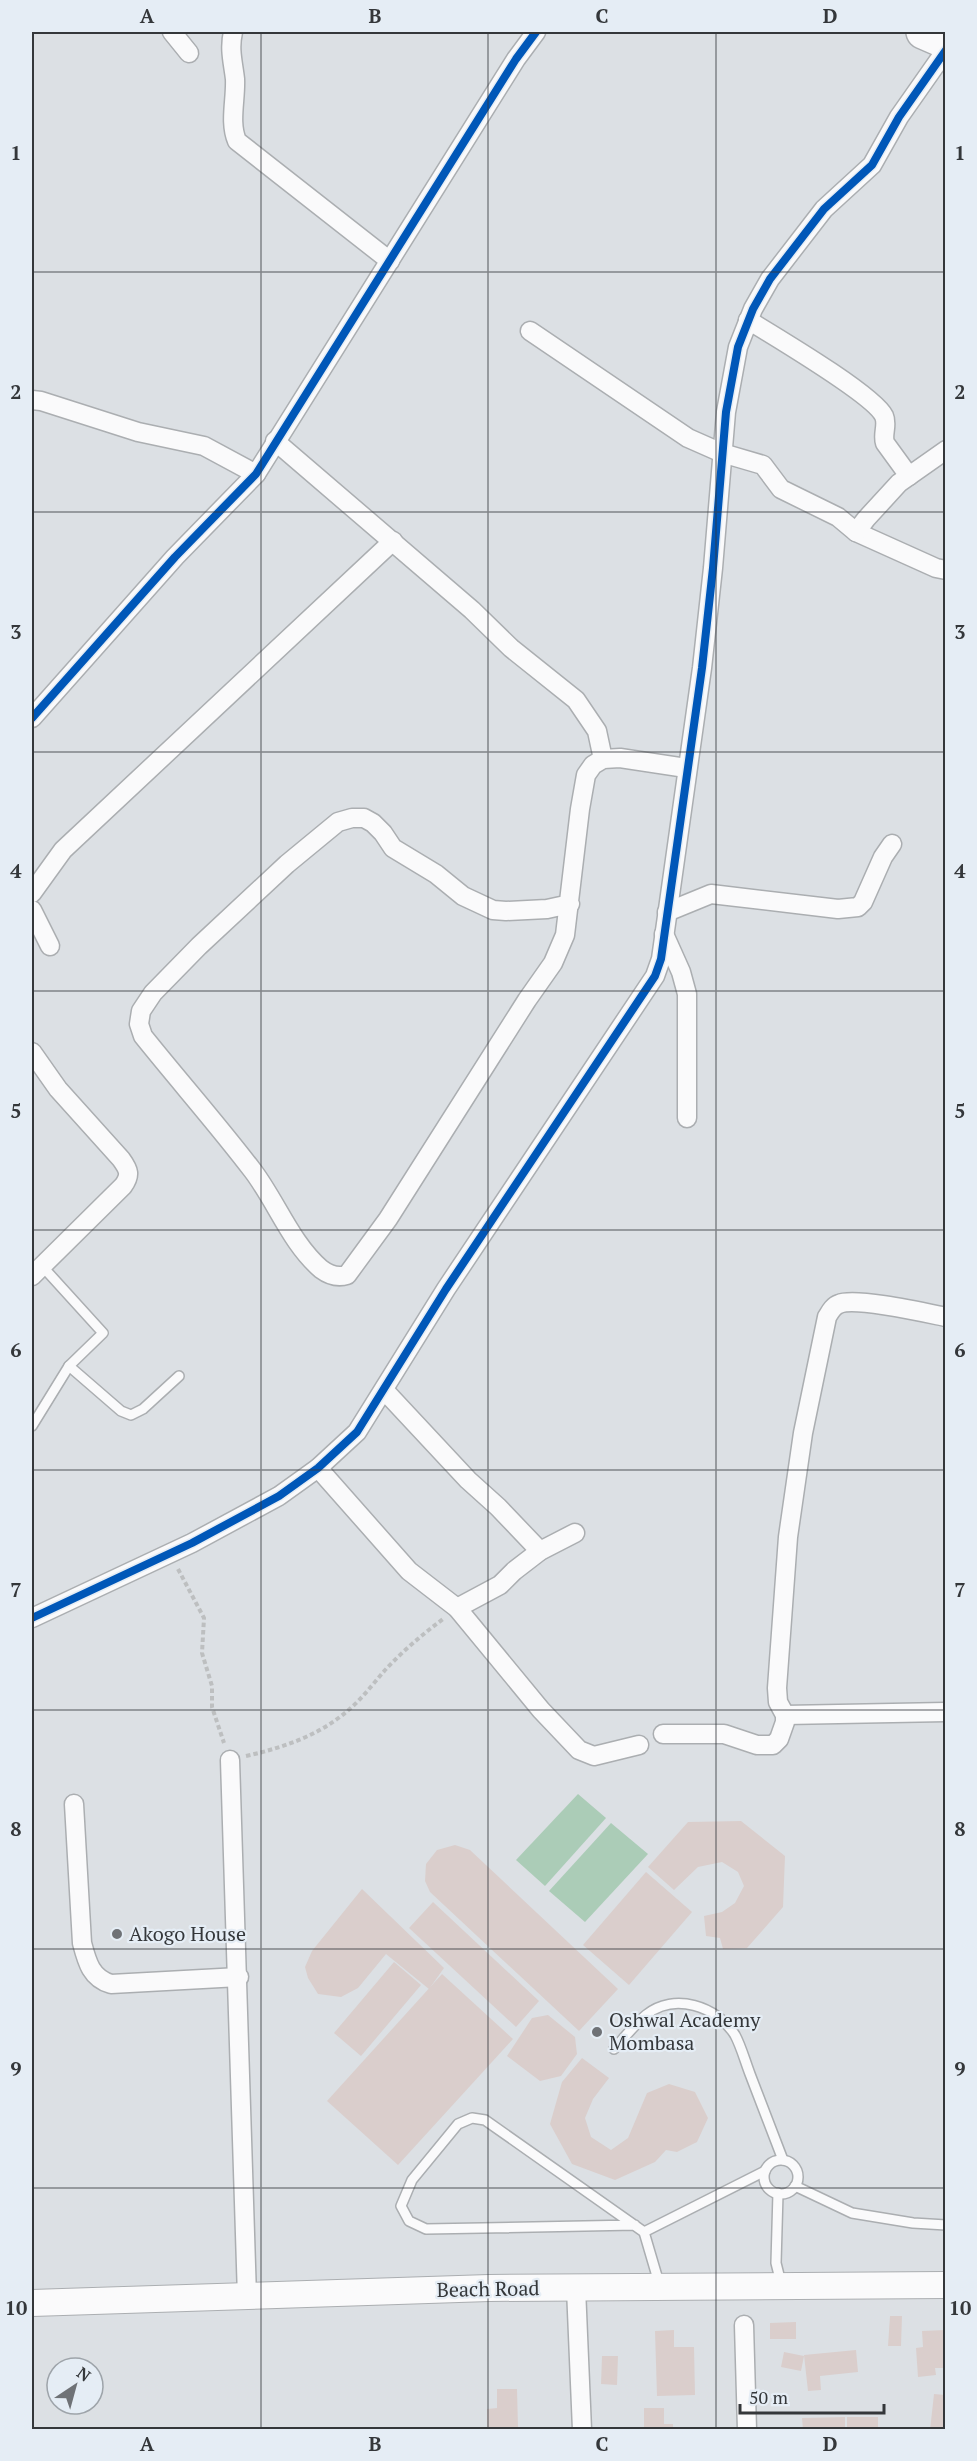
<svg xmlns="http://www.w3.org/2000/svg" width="977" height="2461" font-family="'PT Serif',serif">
<rect width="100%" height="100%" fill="#dce0e4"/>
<g fill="#abccb7">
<polygon points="578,1794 606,1818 545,1886 516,1860"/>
<polygon points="611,1823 648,1854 585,1922 549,1891"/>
</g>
<g fill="#dacecc">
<polygon points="741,1821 785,1856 783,1907 747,1948 723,1949 720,1938 706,1936 704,1916 722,1912 735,1903 744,1886 738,1872 722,1862 698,1867 674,1890 648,1867 688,1822"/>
<polygon points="455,1845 470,1850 618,1989 579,2031 430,1892 425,1881 426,1864 437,1850"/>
<polygon points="646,1872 692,1912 629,1985 583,1945"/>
<polygon points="362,1889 444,1968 429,1989 386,1954 358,1988 341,1997 318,1994 308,1978 305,1967 312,1951"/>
<polygon points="433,1902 539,2001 516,2027 409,1928"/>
<polygon points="394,1962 421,1985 361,2056 334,2033"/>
<polygon points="442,1974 513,2039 398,2165 327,2101"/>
<polygon points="548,2015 575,2037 577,2054 561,2076 540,2081 507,2056 532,2018"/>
<polygon points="582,2058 609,2078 593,2099 585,2118 591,2137 611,2150 628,2138 647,2093 669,2084 695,2092 708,2118 697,2142 677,2152 666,2150 655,2162 615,2180 572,2164 550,2124 562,2082"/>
<polygon points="890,2316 902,2316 901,2346 888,2346"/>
<polygon points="796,2322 796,2339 770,2339 770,2323"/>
<polygon points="674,2330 674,2347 694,2347 695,2395 657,2396 655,2331"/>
<polygon points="945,2330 945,2368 935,2368 936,2375 918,2377 916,2348 923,2347 922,2331"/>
<polygon points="856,2350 858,2372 820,2376 821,2390 808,2391 804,2355"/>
<polygon points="784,2352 804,2356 801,2371 781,2367"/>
<polygon points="602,2356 618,2356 617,2385 601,2384"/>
<polygon points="497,2389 517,2389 518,2427 487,2427 487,2409 497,2408"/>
<polygon points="934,2394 945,2395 945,2430 930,2430"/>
<polygon points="644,2408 664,2408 664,2424 673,2424 673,2430 644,2430"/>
<polygon points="845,2417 845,2430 803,2430 802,2418"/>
<rect x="847" y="2417" width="31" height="13"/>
</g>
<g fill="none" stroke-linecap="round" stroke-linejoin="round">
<defs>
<g id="lane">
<polyline points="69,1366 121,1411 131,1415 143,1409 179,1376"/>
<polyline points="32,1426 69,1366 103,1333 43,1267"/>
<path d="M614,2049C624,2038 634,2025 646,2015C674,1992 717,2006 735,2035C741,2046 745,2061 750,2074C761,2103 772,2132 783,2160"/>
<circle cx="781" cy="2177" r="17"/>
<polyline points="795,2186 852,2213 913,2223 946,2225"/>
<polyline points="778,2193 776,2263 781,2283"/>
<polyline points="635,2225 426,2229 409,2221 401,2206 412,2180 458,2124 472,2118 485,2120 644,2232 659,2283"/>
<polyline points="644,2232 765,2171"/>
</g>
<g id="street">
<polyline points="172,32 189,53"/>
<path d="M233,32C229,49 233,62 235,79C236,100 229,122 237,141L390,261"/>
<path d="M748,320C774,336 874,395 884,416C888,425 882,434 885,443L909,476"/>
<polyline points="530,331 688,438 722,453 763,465 781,489 838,517 856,532 936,568 946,570"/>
<polyline points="32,400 41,401 138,432 204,446 256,474"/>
<polyline points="275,441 472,610 511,648 576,700 597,731 603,759"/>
<polyline points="856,532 866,519 899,483 946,450"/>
<polyline points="32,718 175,557 256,474 516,59 536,32"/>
<polyline points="32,893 63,850 393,541"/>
<path d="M570,904L547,909L506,911L493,910L463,896L436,874L393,848L383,833L373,823L364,818H352L338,822L287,864L199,946L153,993L141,1011L139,1024L143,1036C179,1081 218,1125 253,1171C277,1203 291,1243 321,1269C329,1275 337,1278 347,1275L388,1219L527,1000L553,963L565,935L580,809L586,775L593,765L603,759L620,758L686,768"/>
<polyline points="32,910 50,946"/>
<polyline points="667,912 711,894 838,909 858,907 863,902 883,857 892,844"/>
<polyline points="664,934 681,972 687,994 687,1118"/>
<path d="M32,1052L58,1089L121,1159C129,1170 131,1175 123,1186L32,1276"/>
<polyline points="384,1390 468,1480 498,1507 540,1551"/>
<polyline points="318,1468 409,1571 457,1608 541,1710 579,1750 594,1756 639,1745"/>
<polyline points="457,1608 500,1585 514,1571 540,1551 575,1533"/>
<polyline points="32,1618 192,1543 279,1496 318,1468 357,1432 446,1289 655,976 661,959 702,668 713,568 726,412 738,347 753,309 770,279 824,209 872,165 899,117 946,50"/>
<polyline points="785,1715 946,1712"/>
<path d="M663,1734H724L757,1745H773L779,1739L785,1722V1715L778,1702L777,1688L788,1537L803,1433L827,1317C830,1312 833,1306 839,1304C855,1297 926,1313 946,1317"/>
<polyline points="230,1760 247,2297"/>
<path d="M74,1804L82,1943C87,1962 91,1978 111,1984L239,1977"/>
<polyline points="576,2288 582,2430"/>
<polyline points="744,2325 747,2430"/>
</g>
<polyline id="secondary" points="32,2303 489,2288 946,2285"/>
<polyline id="highway" points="923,32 946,42"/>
</defs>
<use href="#lane" stroke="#abaeb1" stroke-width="12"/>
<use href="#street" stroke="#abaeb1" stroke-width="21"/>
<use href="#secondary" stroke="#abaeb1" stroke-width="28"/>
<use href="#highway" stroke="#abaeb1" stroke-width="36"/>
<g stroke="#bdbfc0" stroke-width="4" stroke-dasharray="4.5 3" stroke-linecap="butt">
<polyline points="178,1569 204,1618 202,1653 212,1686 212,1707 224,1743"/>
<path d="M246,1756C286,1747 323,1734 353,1706C366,1694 376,1680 387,1668C404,1650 423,1634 443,1619"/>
</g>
<use href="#lane" stroke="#fafafb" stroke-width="9"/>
<use href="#street" stroke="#fafafb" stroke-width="18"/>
<use href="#secondary" stroke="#fafafb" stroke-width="26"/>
<use href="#highway" stroke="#fafafb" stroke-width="33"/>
<defs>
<g id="cycleway">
<polyline points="32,718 175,557 256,474 516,59 536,32"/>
<polyline points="32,1618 192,1543 279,1496 318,1468 357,1432 446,1289 655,976 661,959 702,668 713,568 726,412 738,347 753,309 770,279 824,209 872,165 899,117 946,50"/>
</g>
</defs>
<use href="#cycleway" stroke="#e5edf5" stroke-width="11"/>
<use href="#cycleway" stroke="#0057b8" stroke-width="8"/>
</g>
<path fill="none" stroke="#34373a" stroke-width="1.5" stroke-opacity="0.55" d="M261,32V2430M488,32V2430M716,32V2430M32,272H946M32,512H946M32,752H946M32,991H946M32,1230H946M32,1470H946M32,1710H946M32,1949H946M32,2188H946"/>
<g fill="#6f7276" stroke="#e5edf5" stroke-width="2">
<circle cx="117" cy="1934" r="6"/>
<circle cx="597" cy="2032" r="6"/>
</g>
<g text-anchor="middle" stroke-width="4.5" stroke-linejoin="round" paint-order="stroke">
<g font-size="20" fill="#34373a" stroke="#e5edf5" text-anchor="start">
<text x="129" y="1941">Akogo House</text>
<text x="609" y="2027">Oshwal Academy<tspan x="609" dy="23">Mombasa</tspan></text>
</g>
<g font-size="20" fill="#34373a" stroke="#e5edf5">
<text transform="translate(488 2289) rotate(-1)" y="7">Beach Road</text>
</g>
</g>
<rect width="977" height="2461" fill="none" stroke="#e5edf5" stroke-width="66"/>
<g transform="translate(75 2386) rotate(36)"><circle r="28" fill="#e5edf5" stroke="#9ea4aa" stroke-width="1.5"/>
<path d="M0-4.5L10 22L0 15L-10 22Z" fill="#6f7276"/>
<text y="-9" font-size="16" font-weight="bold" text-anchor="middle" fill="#34373a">N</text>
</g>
<path d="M740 2404v9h144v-9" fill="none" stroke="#34373a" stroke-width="3"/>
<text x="749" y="2404" font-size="18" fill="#34373a" stroke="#e5edf5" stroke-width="4.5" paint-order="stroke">50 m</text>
<rect x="33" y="33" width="911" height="2395" fill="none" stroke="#34373a" stroke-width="2"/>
<g font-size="20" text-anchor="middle" font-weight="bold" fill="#34373a">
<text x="147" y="23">A</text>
<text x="375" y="23">B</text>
<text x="602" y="23">C</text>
<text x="830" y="23">D</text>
<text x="16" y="160">1</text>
<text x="960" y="160">1</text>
<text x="16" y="399">2</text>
<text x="960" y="399">2</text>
<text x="16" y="639">3</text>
<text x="960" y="639">3</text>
<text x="16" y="878">4</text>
<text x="960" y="878">4</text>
<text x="16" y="1118">5</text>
<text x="960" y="1118">5</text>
<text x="16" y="1357">6</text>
<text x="960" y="1357">6</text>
<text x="16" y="1597">7</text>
<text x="960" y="1597">7</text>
<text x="16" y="1836">8</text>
<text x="960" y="1836">8</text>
<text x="16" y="2076">9</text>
<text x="960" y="2076">9</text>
<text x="16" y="2315">10</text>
<text x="960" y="2315">10</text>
<text x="147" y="2451">A</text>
<text x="375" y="2451">B</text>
<text x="602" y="2451">C</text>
<text x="830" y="2451">D</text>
</g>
</svg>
